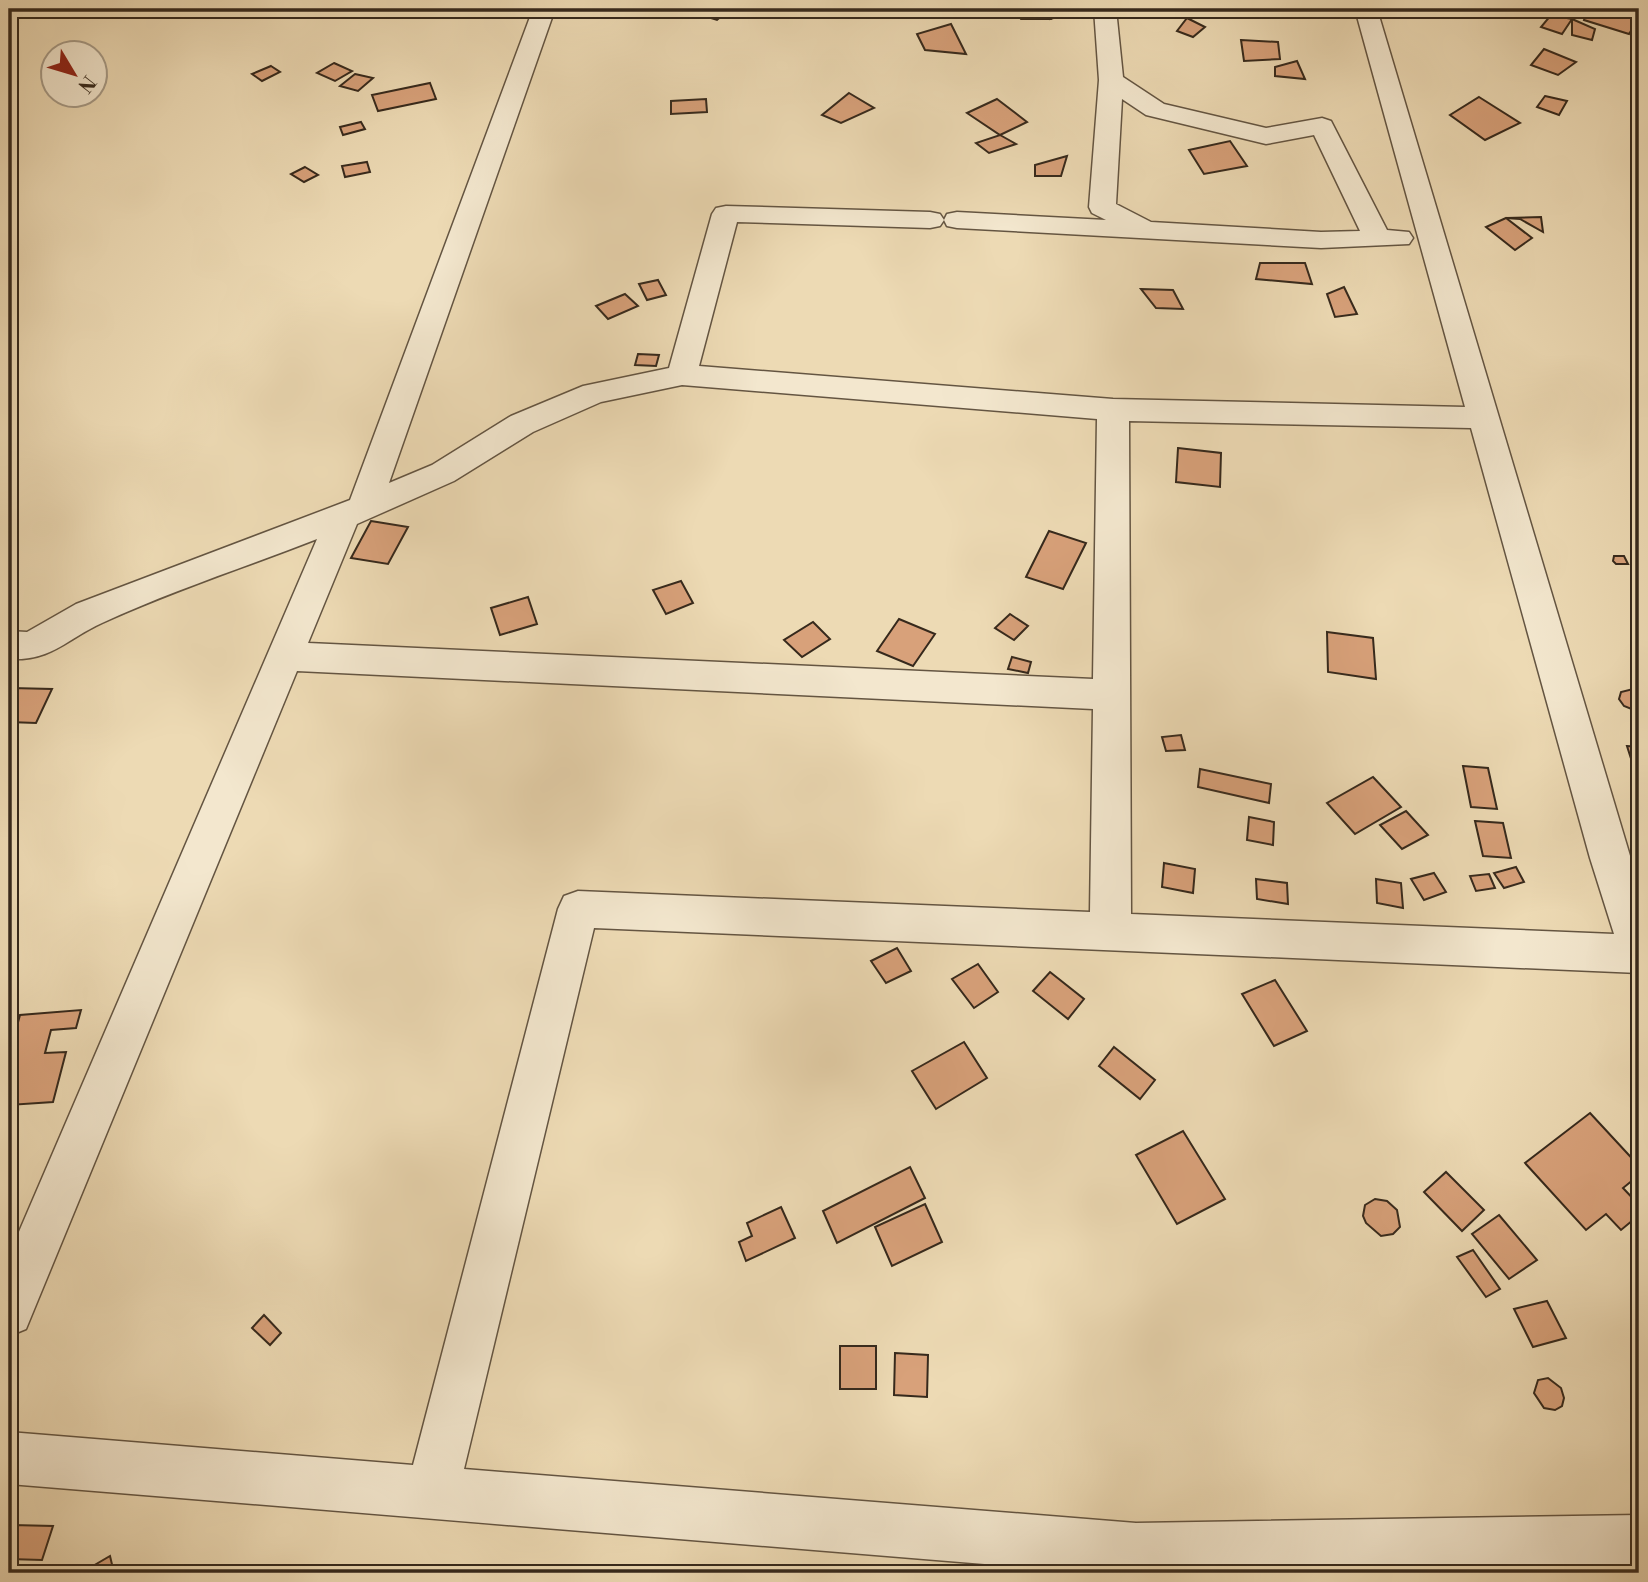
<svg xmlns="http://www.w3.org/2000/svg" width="1648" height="1582" font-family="'Libre Bodoni',serif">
<rect width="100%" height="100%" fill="#eddab4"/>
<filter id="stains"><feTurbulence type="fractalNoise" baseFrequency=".00286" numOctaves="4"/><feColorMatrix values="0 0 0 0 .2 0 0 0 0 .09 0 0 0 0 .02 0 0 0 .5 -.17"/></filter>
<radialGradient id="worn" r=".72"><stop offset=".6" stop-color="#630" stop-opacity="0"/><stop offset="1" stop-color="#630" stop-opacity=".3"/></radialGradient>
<g fill="#d8a17a" stroke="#36291c" stroke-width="2">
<polygon points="682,9 730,9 717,20"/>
<polygon points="1014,9 1041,9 1050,19 1021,19"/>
<polygon points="1041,9 1072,9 1073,12 1050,19"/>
<polygon points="1588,9 1630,9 1639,12 1639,18 1629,34 1584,20"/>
<polygon points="1551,15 1572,19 1562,34 1541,27"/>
<polygon points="1187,18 1205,27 1193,37 1177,31"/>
<polygon points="1572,19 1595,29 1592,40 1572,35"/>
<polygon points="951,24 966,54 925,50 917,34"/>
<polygon points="1241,40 1278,42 1280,59 1244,61"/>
<polygon points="1544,49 1576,62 1558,75 1531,65"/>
<polygon points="1297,61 1305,79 1275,76 1275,67"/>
<polygon points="334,63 352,71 335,81 317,73"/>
<polygon points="271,66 280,72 262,81 252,74"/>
<polygon points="355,74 373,78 358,91 340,86"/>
<polygon points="430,83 436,99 378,111 372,95"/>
<polygon points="849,93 874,108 841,123 822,115"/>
<polygon points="1545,96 1567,101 1559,115 1537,107"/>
<polygon points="1479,97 1520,123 1485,140 1450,115"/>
<polygon points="706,99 707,112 671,114 671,101"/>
<polygon points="997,99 1027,122 1000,135 967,113"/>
<polygon points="361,122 365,129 343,135 340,127"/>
<polygon points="1000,135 1016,144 989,153 976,143"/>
<polygon points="1230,141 1247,166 1204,174 1189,150"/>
<polygon points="1067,156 1061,176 1035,176 1035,165"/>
<polygon points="367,162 370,172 345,177 342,166"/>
<polygon points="305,167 318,175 304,182 291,174"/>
<polygon points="1541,217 1543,232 1520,219 1506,218"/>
<polygon points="1506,218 1532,238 1515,250 1486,227"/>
<polygon points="1260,263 1305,263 1312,284 1256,279"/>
<polygon points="658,280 666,295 647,300 639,284"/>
<polygon points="1344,287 1357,314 1335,317 1327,294"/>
<polygon points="1141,289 1173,290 1183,309 1156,308"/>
<polygon points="625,294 638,306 608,319 596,306"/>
<polygon points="638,354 659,355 656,366 635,365"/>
<polygon points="1178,448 1221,453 1220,487 1176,482"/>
<polygon points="371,521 408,527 388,564 351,558"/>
<polygon points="1049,531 1086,543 1063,589 1026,577"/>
<polygon points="1614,556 1624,556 1628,564 1616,564 1613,561"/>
<polygon points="681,581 693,603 666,614 653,590"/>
<polygon points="528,597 537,624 500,635 491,608"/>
<polygon points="1010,614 1028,626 1014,640 995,628"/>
<polygon points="899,619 935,634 913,666 877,651"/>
<polygon points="813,622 830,639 802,657 784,640"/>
<polygon points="1327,632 1373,638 1376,679 1328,672"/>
<polygon points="1012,657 1031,662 1028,673 1008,669"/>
<polygon points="11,688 52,689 36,723 9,722"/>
<polygon points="1633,689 1639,692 1639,712 1624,706 1619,699 1621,692"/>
<polygon points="1181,735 1185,750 1166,751 1162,737"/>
<polygon points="1627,746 1639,747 1639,769 1634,768"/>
<polygon points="1463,766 1488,768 1497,809 1471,807"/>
<polygon points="1200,769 1271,784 1269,803 1198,787"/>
<polygon points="1373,777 1401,807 1355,834 1327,803"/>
<polygon points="1406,811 1428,835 1402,849 1380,825"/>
<polygon points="1249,817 1274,822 1273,845 1247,840"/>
<polygon points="1475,821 1503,823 1511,858 1483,856"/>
<polygon points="1164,863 1195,869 1193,893 1162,887"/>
<polygon points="1516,867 1524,882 1504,888 1494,873"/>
<polygon points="1434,873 1446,892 1424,900 1411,879"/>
<polygon points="1489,874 1495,888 1476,891 1470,876"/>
<polygon points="1256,879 1287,883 1288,904 1257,899"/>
<polygon points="1376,879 1401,883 1403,908 1377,903"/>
<polygon points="897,948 911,971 886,983 871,961"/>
<polygon points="978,964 998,992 974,1008 952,979"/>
<polygon points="1050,972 1084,999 1068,1019 1033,991"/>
<polygon points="1275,980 1307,1031 1274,1046 1242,994"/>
<polygon points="81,1010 76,1028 51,1030 45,1053 66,1052 53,1102 9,1105 9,1055 20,1015"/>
<polygon points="964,1042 987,1078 936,1109 912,1071"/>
<polygon points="1114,1047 1155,1080 1140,1099 1099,1066"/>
<polygon points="1590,1113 1639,1166 1639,1175 1623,1188 1639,1205 1639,1215 1621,1230 1606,1214 1586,1230 1525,1163"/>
<polygon points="1183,1131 1225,1199 1177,1224 1136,1155"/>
<polygon points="910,1167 925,1198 837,1243 823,1211"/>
<polygon points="1446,1172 1484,1210 1462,1231 1424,1192"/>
<polygon points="1375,1199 1387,1201 1397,1210 1400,1227 1393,1234 1381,1236 1366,1223 1363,1216 1365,1205"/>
<polygon points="925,1204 942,1242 892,1266 875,1227"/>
<polygon points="781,1207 795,1238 746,1261 739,1242 752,1236 747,1223"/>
<polygon points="1499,1215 1537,1260 1509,1279 1472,1234"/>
<polygon points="1473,1250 1500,1289 1486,1297 1457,1257"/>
<polygon points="1547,1301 1566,1338 1533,1347 1514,1309"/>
<polygon points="264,1315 281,1333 270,1345 252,1328"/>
<rect x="840" y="1346" width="36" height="43"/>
<polygon points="895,1353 928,1355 927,1397 894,1395"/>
<polygon points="1548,1378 1561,1388 1564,1398 1562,1406 1555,1410 1544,1408 1534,1393 1538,1380"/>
<polygon points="12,1525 53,1526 42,1560 9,1559 9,1534"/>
<polygon points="110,1556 114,1573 81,1573"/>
</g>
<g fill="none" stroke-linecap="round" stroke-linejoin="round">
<defs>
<path id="minor" d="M533,9H555L389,483L432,465L511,416L583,386L669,368L712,214L716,208L726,206L930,212L940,214L944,220L947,214L957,212L1106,220L1092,213L1089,207L1099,80L1094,9H1116L1123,77L1164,104L1266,128L1322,118L1331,121L1387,230L1409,232L1413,238L1409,244L1321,248L957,228L947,226L944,220L940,226L930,228L737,222L699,366L1113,399L1465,407L1355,9H1377L1639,886V973L594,928L464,1469L1136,1523L1639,1515V1569L1356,1573H1093L9,1484V1432L413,1465L558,909L564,896L578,891L1090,912L1093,709L297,671L26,1329L9,1336V1255L317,539C246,567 171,591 102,623C65,640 52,661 9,659V631L27,632L76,604L350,500ZM1122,99L1146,115L1266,144L1314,135L1360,231L1321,232L1151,222L1116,204ZM682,385L1097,419L1093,679L308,643L357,524L454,481L533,432L601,402ZM1129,421L1471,428L1590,858L1614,934L1131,914Z"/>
</defs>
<use href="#minor" stroke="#645542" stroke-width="3"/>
<use href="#minor" fill="#f3e7ce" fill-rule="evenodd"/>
</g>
<rect width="1648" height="1582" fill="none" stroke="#eddab4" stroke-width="35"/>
<rect x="10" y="10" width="1627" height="1561" fill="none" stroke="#36291c" stroke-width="3.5"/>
<rect x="18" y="18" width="1613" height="1547" fill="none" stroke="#36291c" stroke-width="2"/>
<g transform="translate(74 74) rotate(128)"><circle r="33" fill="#f3e7ce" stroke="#a79b87" stroke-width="2"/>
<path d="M0-5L12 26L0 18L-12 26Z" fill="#8f2418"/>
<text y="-10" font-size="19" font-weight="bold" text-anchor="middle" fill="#36291c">N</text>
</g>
<rect width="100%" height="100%" filter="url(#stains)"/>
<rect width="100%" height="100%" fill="url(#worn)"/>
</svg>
